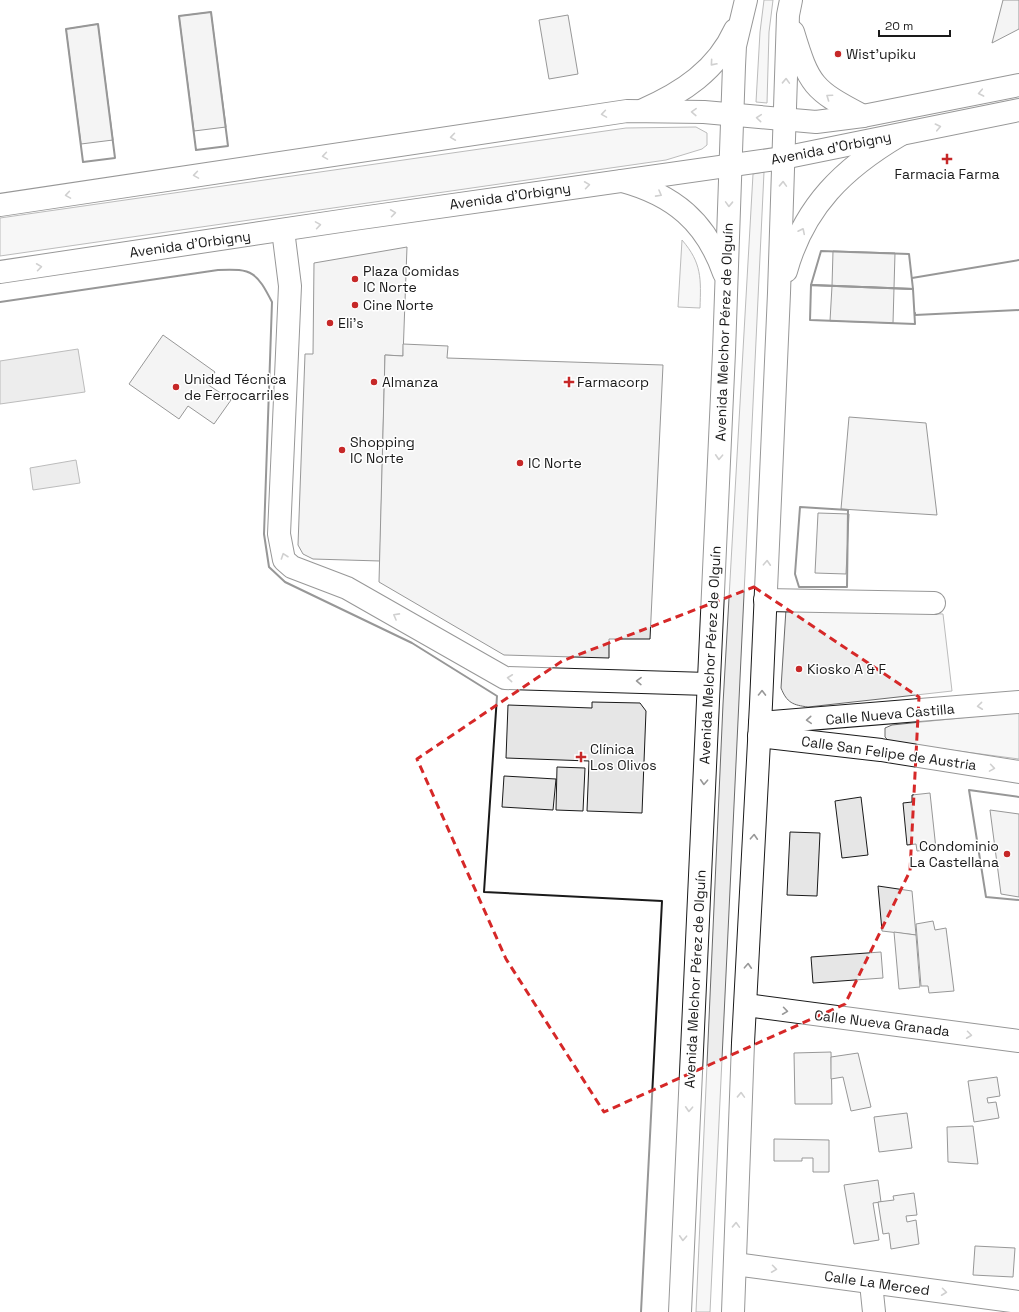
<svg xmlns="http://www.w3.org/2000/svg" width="1019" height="1312" font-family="'Space Grotesk',sans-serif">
<rect width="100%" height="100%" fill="#fff"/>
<g fill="#ededed" stroke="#6a6a6a">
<polygon points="764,0 773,0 769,32 767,103 756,102 760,32"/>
<polygon points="696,127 707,133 707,145 702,149 666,160 0,256 0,218 626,128"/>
<polygon points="764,172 710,1312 696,1312 723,704 753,174"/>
<path d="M682,240C702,263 701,279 700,308L678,307Z"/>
<path d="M786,609L943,614L952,691L808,707C793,705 787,703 781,688Z"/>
<polygon points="1019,712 1019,759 890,742 885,737 885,728 892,725"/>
</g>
<g fill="#d7d7d7" stroke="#6a6a6a">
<polygon points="78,349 85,392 0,404 0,361"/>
<polygon points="76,460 80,483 33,490 30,468"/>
</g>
<g fill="#e6e6e6" stroke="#1a1a1a">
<polygon points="1003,0 1019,0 1019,29 992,43"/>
<polygon points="211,12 226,127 194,131 179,16"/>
<polygon points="568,15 578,74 549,79 539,20"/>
<polygon points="98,24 113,140 81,144 66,29"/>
<polygon points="407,247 403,356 385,355 380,561 313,559 303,554 298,545 305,354 313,354 314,263"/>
<polygon points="833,251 895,253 894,288 832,286"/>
<polygon points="832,286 894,288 893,323 830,321"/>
<polygon points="163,335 215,372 207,384 231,400 214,424 188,406 179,419 129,384"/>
<polygon points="403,344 448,346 447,358 663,365 650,639 609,639 609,658 504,655 379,582 385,355 403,356"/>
<polygon points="849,417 926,423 937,515 841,509"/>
<polygon points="818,513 849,514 846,574 815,573"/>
<polygon points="592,702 640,703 646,711 642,813 587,811 589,761 506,758 508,705 592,708"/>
<polygon points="557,767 585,768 583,811 556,810"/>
<polygon points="504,776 556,779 553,810 502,807"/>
<polygon points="930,793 936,849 917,851 916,844 907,845 903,803 912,802 912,795"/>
<polygon points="861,797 868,855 842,858 835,801"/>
<polygon points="990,810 1019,814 1019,897 1001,894"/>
<polygon points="790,832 820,833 817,896 787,895"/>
<polygon points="878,886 912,891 916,935 882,931"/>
<polygon points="933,921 935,930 946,928 954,991 929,993 928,986 921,986 916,924"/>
<polygon points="894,932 916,935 920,987 899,989"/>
<polygon points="881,952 883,978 813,983 811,957"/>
<polygon points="831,1052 832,1104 795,1104 794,1053"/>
<polygon points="858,1053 871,1107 851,1111 843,1077 831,1079 831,1057"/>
<polygon points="997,1077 1000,1096 987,1098 988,1103 996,1102 999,1118 974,1122 968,1081"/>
<polygon points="907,1113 912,1148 879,1152 874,1117"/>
<polygon points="973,1126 978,1164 948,1162 947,1127"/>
<polygon points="774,1139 829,1140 829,1172 813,1172 813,1158 802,1158 802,1161 774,1161"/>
<polygon points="878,1180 881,1202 873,1203 879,1240 854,1244 844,1185"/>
<polygon points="914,1193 917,1215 906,1216 907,1222 916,1220 919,1244 891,1249 889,1233 883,1234 878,1202 894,1200 893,1196"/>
<polygon points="975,1246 1015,1248 1013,1277 973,1275"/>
</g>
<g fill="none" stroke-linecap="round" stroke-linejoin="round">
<defs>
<g id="minor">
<polyline points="283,230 290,286 279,534 284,560 292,567 347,588 505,678 708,684"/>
<polyline points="765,600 934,603"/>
<polyline points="760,723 1019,702"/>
<polyline points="759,736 881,750 1019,772"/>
<polyline points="746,1005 1019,1041"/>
<polyline points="735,1264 1019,1302"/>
<polyline points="871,1283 874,1312"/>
</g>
<g id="major">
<polyline points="0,205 627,111 704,112 816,122 863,116 1019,85"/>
<polyline points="0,272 354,219 783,158 1019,110"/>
</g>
<g id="highway">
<path d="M793,32C809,85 813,90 863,116"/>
<path d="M643,110C682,93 717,70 735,30"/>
<path d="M622,181C674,195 706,222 724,273"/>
<path d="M786,271C804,206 844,168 900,135"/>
<polyline points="680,1312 724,352 734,66 735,46 746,0"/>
<polyline points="733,1312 743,1043 761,704 779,293 788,15 791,0"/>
</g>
</defs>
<use href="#minor" stroke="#1a1a1a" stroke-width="24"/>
<use href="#major" stroke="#1a1a1a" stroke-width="24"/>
<use href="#highway" stroke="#1a1a1a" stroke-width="24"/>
<use href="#minor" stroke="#fff" stroke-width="22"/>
<use href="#major" stroke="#fff" stroke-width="22"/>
<use href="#highway" stroke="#fff" stroke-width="22"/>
<g stroke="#1a1a1a" stroke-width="2">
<polygon points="211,12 228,146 196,150 179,16"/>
<polygon points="98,24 115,158 83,162 66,29"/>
<polygon points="821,251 909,254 913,289 811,285"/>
<polyline points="912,278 1019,260"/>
<polygon points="811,285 913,289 915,324 810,320"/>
<path d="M0,302L218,270C253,268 257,273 272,302L264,534L269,567L285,582L412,643L497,696L484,892L662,901L641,1312"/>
<polyline points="915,313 915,315 1019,310"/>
<polygon points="800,507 848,510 847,587 799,587 795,574"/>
<polyline points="1019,797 969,790 986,897 1019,900"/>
</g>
</g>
<defs><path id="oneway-chevron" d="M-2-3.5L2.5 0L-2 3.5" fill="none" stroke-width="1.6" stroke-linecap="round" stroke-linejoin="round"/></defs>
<g stroke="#989898">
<use href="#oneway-chevron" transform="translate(713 63) rotate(131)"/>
<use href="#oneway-chevron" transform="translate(786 81) rotate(-88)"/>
<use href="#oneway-chevron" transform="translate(981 93) rotate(169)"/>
<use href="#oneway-chevron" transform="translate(829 97) rotate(-145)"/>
<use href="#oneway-chevron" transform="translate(694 112) rotate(-178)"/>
<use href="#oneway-chevron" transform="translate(604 114) rotate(171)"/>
<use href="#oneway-chevron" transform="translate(759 118) rotate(-175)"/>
<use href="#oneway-chevron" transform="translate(938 127) rotate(-12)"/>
<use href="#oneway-chevron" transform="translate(453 137) rotate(172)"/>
<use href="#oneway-chevron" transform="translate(325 156) rotate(171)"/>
<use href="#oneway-chevron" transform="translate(196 175) rotate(171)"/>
<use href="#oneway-chevron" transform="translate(783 184) rotate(-88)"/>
<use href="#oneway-chevron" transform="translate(587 185) rotate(-8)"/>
<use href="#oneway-chevron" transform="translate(659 194) rotate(29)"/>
<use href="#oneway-chevron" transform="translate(68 195) rotate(171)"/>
<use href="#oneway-chevron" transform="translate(729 204) rotate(92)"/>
<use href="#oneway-chevron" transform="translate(393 213) rotate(-8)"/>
<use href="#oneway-chevron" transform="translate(318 225) rotate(-9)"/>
<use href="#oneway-chevron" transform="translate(802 231) rotate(-64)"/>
<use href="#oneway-chevron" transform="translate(39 267) rotate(-8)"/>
<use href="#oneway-chevron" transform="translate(719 457) rotate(93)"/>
<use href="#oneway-chevron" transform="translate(284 556) rotate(-109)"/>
<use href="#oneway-chevron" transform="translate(767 563) rotate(-87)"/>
<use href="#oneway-chevron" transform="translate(396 616) rotate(-151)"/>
<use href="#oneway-chevron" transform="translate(510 678) rotate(-174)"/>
<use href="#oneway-chevron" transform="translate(639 681) rotate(-179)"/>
<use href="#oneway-chevron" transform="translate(762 693) rotate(-89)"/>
<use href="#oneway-chevron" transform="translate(980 706) rotate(174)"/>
<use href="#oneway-chevron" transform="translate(809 720) rotate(176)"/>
<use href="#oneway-chevron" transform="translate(992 768) rotate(9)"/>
<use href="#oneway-chevron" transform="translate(704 782) rotate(93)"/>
<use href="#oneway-chevron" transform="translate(754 837) rotate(-87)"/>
<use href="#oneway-chevron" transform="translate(748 966) rotate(-87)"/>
<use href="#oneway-chevron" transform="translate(785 1011) rotate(8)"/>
<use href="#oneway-chevron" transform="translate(969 1035) rotate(7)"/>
<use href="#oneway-chevron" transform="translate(741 1095) rotate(-88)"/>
<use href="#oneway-chevron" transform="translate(689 1109) rotate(93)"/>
<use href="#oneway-chevron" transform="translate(736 1225) rotate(-88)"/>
<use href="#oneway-chevron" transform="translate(683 1238) rotate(93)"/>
<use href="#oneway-chevron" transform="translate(774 1269) rotate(8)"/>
<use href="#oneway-chevron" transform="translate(944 1292) rotate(7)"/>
</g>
<path d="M0 0H1019V1312H0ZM754,587L919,697L910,871L845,1004L604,1112L506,959L417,759L562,661Z" fill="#fff" fill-opacity=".55" fill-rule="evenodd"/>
<path fill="none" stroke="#d62828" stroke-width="3" stroke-dasharray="8 5" stroke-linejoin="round" d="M754,587L919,697L910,871L845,1004L604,1112L506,959L417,759L562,661Z"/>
<g fill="#c62828" stroke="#fff" stroke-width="1.5">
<circle cx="838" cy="54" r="4"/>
<path d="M945 153h4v4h4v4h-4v4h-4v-4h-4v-4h4z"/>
<circle cx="355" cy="279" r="4"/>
<circle cx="355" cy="305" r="4"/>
<circle cx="330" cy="323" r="4"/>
<circle cx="374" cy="382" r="4"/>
<path d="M567 376h4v4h4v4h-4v4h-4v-4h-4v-4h4z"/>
<circle cx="176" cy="387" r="4"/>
<circle cx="342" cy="450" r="4"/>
<circle cx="520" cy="463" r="4"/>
<circle cx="799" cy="669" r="4"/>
<path d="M579 751h4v4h4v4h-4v4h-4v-4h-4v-4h4z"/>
<circle cx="1007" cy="854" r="4"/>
</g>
<g text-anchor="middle" stroke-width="3" stroke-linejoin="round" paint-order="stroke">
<g font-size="14" fill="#1a1a1a" stroke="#fff" text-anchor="start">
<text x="846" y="59">Wist'upiku</text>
<text x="947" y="179" text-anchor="middle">Farmacia Farma</text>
<text x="363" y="276">Plaza Comidas<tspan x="363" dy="16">IC Norte</tspan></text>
<text x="363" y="310">Cine Norte</text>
<text x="338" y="328">Eli's</text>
<text x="184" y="384">Unidad Técnica<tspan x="184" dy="16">de Ferrocarriles</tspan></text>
<text x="382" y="387">Almanza</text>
<text x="577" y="387">Farmacorp</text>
<text x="350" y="447">Shopping<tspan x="350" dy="16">IC Norte</tspan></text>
<text x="528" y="468">IC Norte</text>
<text x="807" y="674">Kiosko A &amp; F</text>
<text x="590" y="754">Clínica<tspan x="590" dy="16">Los Olivos</tspan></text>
<text x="999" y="851" text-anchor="end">Condominio<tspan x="999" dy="16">La Castellana</tspan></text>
</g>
<g font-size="14" fill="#1a1a1a" stroke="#fff">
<text transform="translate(831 148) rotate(-11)" y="5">Avenida d'Orbigny</text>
<text transform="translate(510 196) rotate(-8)" y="5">Avenida d'Orbigny</text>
<text transform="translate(190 244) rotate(-8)" y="5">Avenida d'Orbigny</text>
<text transform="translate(724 332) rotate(-88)" y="5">Avenida Melchor Pérez de Olguín</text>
<text transform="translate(710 655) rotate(-87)" y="5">Avenida Melchor Pérez de Olguín</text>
<text transform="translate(890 714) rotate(-5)" y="5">Calle Nueva Castilla</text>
<text transform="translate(889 753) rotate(8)" y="5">Calle San Felipe de Austria</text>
<text transform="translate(695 979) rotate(-87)" y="5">Avenida Melchor Pérez de Olguín</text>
<text transform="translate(882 1023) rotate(7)" y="5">Calle Nueva Granada</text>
<text transform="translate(877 1283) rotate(8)" y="5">Calle La Merced</text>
</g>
</g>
<path d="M879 30v6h71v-6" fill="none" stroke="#1a1a1a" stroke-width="2"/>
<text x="885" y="30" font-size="12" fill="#1a1a1a" stroke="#ffffff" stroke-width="3" paint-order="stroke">20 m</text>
</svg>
